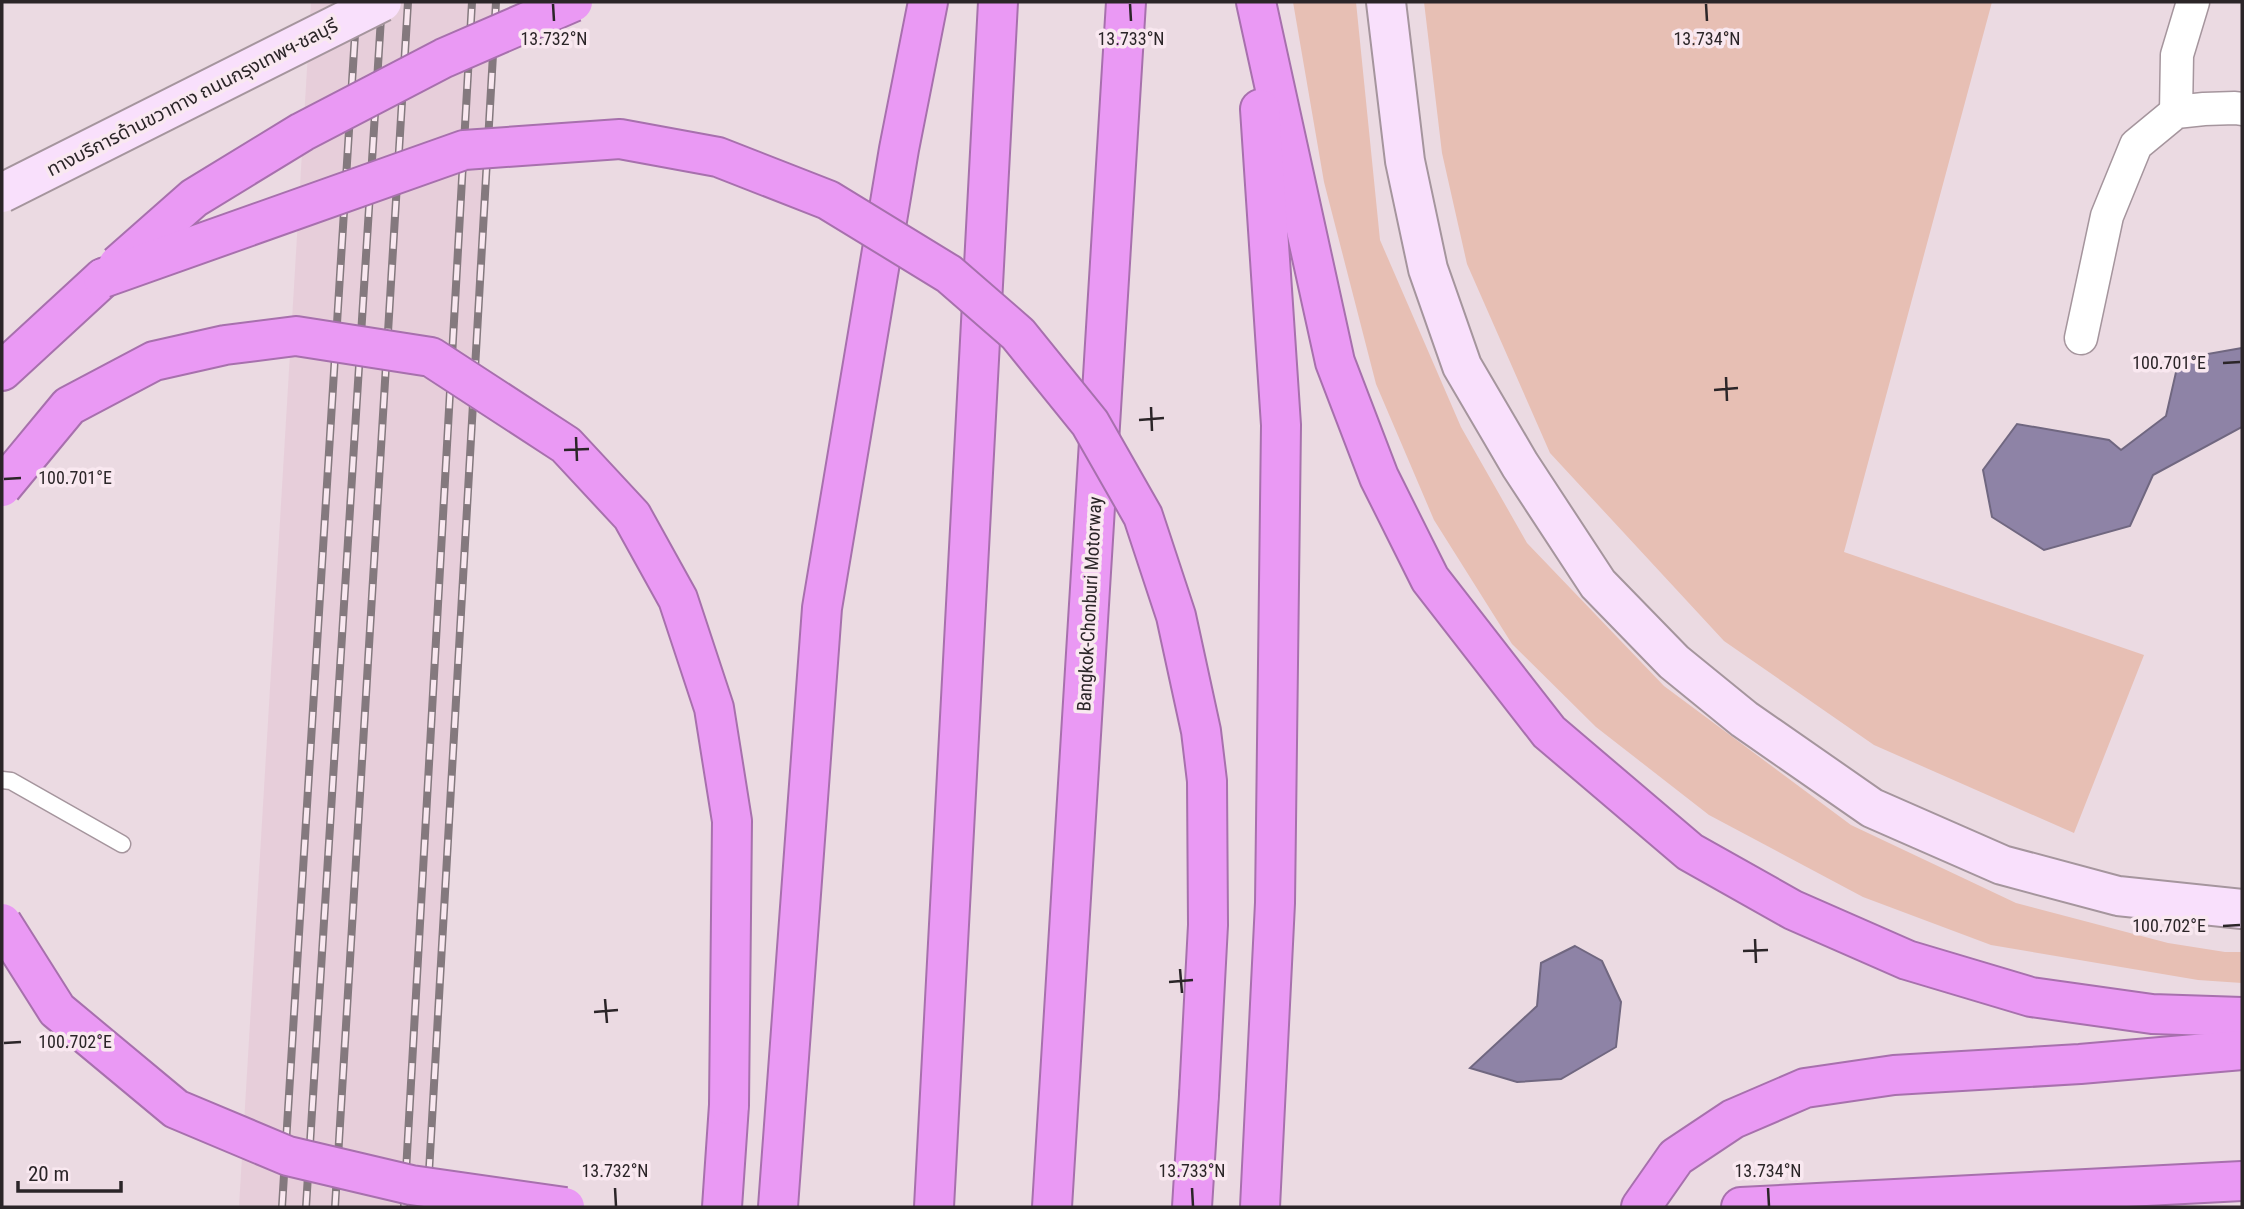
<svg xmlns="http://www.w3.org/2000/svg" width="2244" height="1209" font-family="'Roboto Condensed','Noto Sans Thai',sans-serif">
<rect width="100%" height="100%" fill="#ebdae2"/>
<polygon fill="#e7ceda" points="311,2 495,2 426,1207 239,1207"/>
<g fill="#e7bfb4">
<polygon points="1293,2 1356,2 1380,240 1461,427 1527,543 1664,686 1851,825 2016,903 2168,943 2225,952 2242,952 2242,983 2198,980 1991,945 1863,897 1709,815 1596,727 1512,644 1434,520 1376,384 1324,182"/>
<polygon points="1424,2 1992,2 1844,552 2144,655 2074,833 1874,745 1724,641 1550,453 1467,264 1442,153"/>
</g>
<g fill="#8e83a6" stroke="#706780" stroke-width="2">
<polygon points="2242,348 2242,427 2153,475 2130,526 2044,550 1992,517 1983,470 2017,424 2109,440 2121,450 2166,416 2179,359"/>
<polygon points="1575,946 1602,961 1621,1002 1616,1047 1561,1079 1517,1082 1470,1068 1537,1006 1541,963"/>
</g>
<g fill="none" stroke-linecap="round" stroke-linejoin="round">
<defs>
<polyline id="service" points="2,780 11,781 122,844"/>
<g id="minor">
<polyline points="2176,112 2177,55 2193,2"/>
<polyline points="2081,338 2107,216 2136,145 2176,112 2204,109 2235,108 2242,109"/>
</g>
<polyline id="secondary" points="1386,2 1405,161 1428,269 1462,366 1520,465 1598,584 1674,662 1744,719 1872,808 2002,865 2118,896 2242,909"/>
<g id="motorway">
<polyline points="1256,2 1335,362 1379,477 1430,579 1549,732 1690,852 1793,910 1907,960 2031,997 2152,1014 2242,1017"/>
<polyline points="1260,109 1281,425 1275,903 1260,1207"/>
<polyline points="2,371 103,278"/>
<polyline points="722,1207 729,1105"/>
<polyline points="778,1207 822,608 899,149 928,2"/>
<polyline points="934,1207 998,2"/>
<polyline points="1052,1207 1126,2"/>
<polyline points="1192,1207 1199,1095"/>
<polyline points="1641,1207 1676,1157 1733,1119 1805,1088 1894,1075 2080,1064 2242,1050"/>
<polyline points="1741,1207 2242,1181"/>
</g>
</defs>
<use href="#service" stroke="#a5959d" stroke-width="19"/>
<use href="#minor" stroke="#a5959d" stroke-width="35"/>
<use href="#secondary" stroke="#a5959d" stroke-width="42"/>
<use href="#motorway" stroke="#a770ad" stroke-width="42"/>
<use href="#service" stroke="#fff" stroke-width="16"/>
<use href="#minor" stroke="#fff" stroke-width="32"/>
<use href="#secondary" stroke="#f9e0fc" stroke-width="38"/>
<use href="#motorway" stroke="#ea99f4" stroke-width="38"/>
<defs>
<g id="rail">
<polyline points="282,1207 357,2"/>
<polyline points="306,1207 382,2"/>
<polyline points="335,1207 408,2"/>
<polyline points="404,1207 472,2"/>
<polyline points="427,1207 496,2"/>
</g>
</defs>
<use href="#rail" stroke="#84797e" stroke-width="8"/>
<use href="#rail" stroke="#f9e8f0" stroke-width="5" stroke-dasharray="16" stroke-linecap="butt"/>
<defs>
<polyline id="secondary-bridge" points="2,193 382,2"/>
<g id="motorway-bridge">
<polyline points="118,265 194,198 302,132 444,58 573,2"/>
<polyline points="103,278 464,150 620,139 718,157 828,200 949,274 1018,334 1090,423 1143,516 1176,616 1201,731 1207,781 1208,925 1199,1095"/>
<polyline points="2,487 69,406 154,361 225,345 296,336 431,357 566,445 632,516 678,599 714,708 732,821 729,1105"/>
<polyline points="2,923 57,1010 176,1109 288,1156 411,1185 565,1207"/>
</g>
</defs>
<use href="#secondary-bridge" stroke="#a5959d" stroke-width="42" stroke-linecap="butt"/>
<use href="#motorway-bridge" stroke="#a770ad" stroke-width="42" stroke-linecap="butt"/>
<use href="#secondary-bridge" stroke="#f9e0fc" stroke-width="38"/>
<use href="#motorway-bridge" stroke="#ea99f4" stroke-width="38"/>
</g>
<path fill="none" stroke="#2b2528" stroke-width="2.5" d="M553,4L554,21M1130,4L1131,21M1706,4L1707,21M2223,363L2240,362M1726,377L1727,401M1714,390L1738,388M1151,407L1152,431M1139,420L1164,418M576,437L577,461M564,450L589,449M4,479L21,478M2223,926L2240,925M1755,939L1756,963M1743,951L1768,950M1180,969L1182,993M1169,982L1193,980M605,999L607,1023M594,1012L618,1010M4,1043L21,1042M615,1188L616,1206M1192,1188L1193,1206M1768,1188L1769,1206"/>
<g text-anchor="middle" stroke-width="7" stroke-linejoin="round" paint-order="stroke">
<g font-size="19" fill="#2b2528" stroke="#f9e8f0">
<text transform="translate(192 97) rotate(-27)" y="7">ทางบริการด้านขวาทาง ถนนกรุงเทพฯ-ชลบุรี</text>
<text transform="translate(1089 604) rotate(-87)" y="7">Bangkok-Chonburi Motorway</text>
</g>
</g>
<g font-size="18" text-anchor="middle" fill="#2b2528" stroke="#f9e8f0" stroke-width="7" stroke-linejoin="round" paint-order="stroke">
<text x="554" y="45">13.732°N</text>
<text x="1131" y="45">13.733°N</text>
<text x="1707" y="45">13.734°N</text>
<text x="2169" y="369">100.701°E</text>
<text x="75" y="484">100.701°E</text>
<text x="2169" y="932">100.702°E</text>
<text x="75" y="1048">100.702°E</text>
<text x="615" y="1177">13.732°N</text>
<text x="1192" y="1177">13.733°N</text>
<text x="1768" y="1177">13.734°N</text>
</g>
<rect width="2244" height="1209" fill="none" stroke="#2b2528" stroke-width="7"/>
<path d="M18 1181v10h103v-10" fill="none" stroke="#2b2528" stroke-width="3.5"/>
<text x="28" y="1181" font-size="21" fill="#2b2528" stroke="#f9e8f0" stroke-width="5" paint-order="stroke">20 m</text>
</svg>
